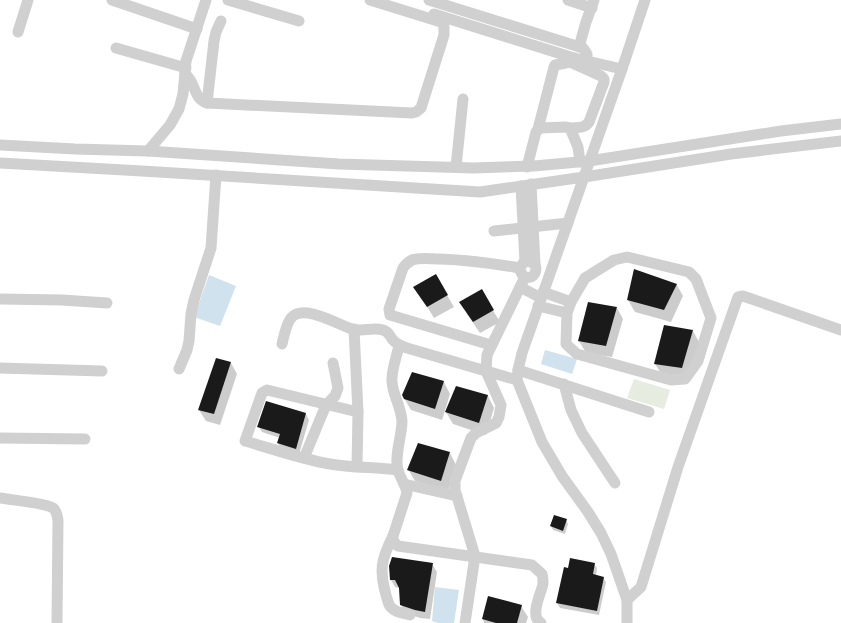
<svg xmlns="http://www.w3.org/2000/svg" width="841" height="623" font-family="'Sofia Sans Condensed',sans-serif">
<rect width="100%" height="100%" fill="#fff"/>
<polygon fill="#e6ecdf" points="634,379 670,390 664,409 627,398"/>
<g fill="#cfe2ee">
<polygon points="209,275 236,286 220,326 194,317"/>
<polygon points="545,350 577,359 572,374 541,364"/>
<polygon points="435,587 459,590 454,623 438,623 432,621"/>
</g>
<g fill="#0003">
<polygon points="634,270 677,285 683,296 671,322 635,312 628,300"/>
<polygon points="435,275 454,307 434,318 415,287"/>
<polygon points="481,291 500,322 480,333 467,314"/>
<polygon points="617,308 623,319 612,357 586,353 579,341"/>
<polygon points="693,331 699,342 688,380 662,375 655,364"/>
<polygon points="231,363 237,374 220,425 206,421 199,410"/>
<polygon points="444,382 450,394 442,420 411,410 404,398"/>
<polygon points="488,396 494,408 486,435 453,424 446,412"/>
<polygon points="306,414 309,420 299,454 281,449 278,443 280,438 262,432 259,427"/>
<polygon points="450,453 456,465 448,492 415,481 408,469"/>
<polygon points="566,520 568,524 565,534 553,530 551,526"/>
<polygon points="432,564 437,572 430,619 420,618 406,613 401,605 400,588 395,587 391,580"/>
<polygon points="594,564 597,568 596,576 603,578 606,582 599,615 560,608 557,603"/>
<polygon points="489,597 521,606 528,617 526,623 484,623 483,619"/>
</g>
<g fill="#1a1a1a">
<polygon points="634,269 677,284 664,310 627,300"/>
<polygon points="436,274 448,295 427,307 413,287"/>
<polygon points="482,289 494,310 473,322 459,302"/>
<polygon points="588,302 617,307 606,346 578,341"/>
<polygon points="664,325 693,330 682,368 654,364"/>
<polygon points="216,358 231,362 214,414 198,410"/>
<polygon points="412,372 444,381 435,409 404,399 402,395"/>
<polygon points="456,386 488,395 479,423 445,412"/>
<polygon points="266,401 306,413 296,449 277,443 280,434 257,427"/>
<polygon points="418,443 450,452 441,481 407,470"/>
<polygon points="554,515 567,519 563,531 550,526"/>
<polygon points="392,557 433,563 425,612 415,610 400,605 399,588 395,580 390,580 389,566"/>
<polygon points="570,558 595,563 593,574 604,577 597,611 556,603 564,567 568,568"/>
<polygon points="488,596 522,605 517,623 496,623 482,619"/>
</g>
<g fill="none" stroke-linecap="round" stroke-linejoin="round">
<g stroke="#d0d0d0" stroke-width="11">
<polyline points="112,0 197,29"/>
<polyline points="228,0 299,21"/>
<polyline points="429,0 583,48 587,54 587,61"/>
<polyline points="568,0 592,8"/>
<polyline points="434,14 574,58 622,69"/>
<polyline points="18,32 28,0"/>
<polyline points="579,47 586,22 594,0"/>
<polyline points="116,48 186,68"/>
<path d="M185,74C196,82 193,99 207,103L412,113L416,112L421,108L444,35V26L441,22L370,0"/>
<polyline points="207,103 214,41 216,32 221,21"/>
<path d="M570,128C577,127 584,129 589,122L604,82V79L601,76L570,62"/>
<polyline points="538,129 554,67 555,65 566,63 574,58"/>
<polyline points="0,145 75,149 148,151 339,164 474,168 534,166 589,161 781,131 841,124"/>
<polyline points="148,151 170,125 179,109 183,94 186,61 206,0"/>
<polyline points="0,163 142,171 480,192 584,177 731,154 841,141"/>
<polyline points="456,167 463,99"/>
<polyline points="527,167 536,132 540,128 566,127 570,128 578,147 580,162"/>
<path d="M531,184L535,264C540,279 521,283 520,268L523,263L528,261L535,264"/>
<polyline points="521,186 525,262"/>
<polyline points="494,231 568,223"/>
<polyline points="520,287 541,298"/>
<polyline points="543,292 571,302"/>
<polyline points="0,299 62,300 107,303"/>
<polyline points="538,306 567,313 566,344 577,354 671,380 685,379 698,361 711,318 696,279 689,272 627,257 614,260 585,278 571,302 567,313"/>
<polyline points="354,329 358,412"/>
<path d="M282,344C284,336 286,324 291,318C304,303 338,325 352,329C362,332 373,327 383,330C390,332 389,336 393,340C396,344 402,346 407,348L517,380"/>
<path d="M399,345C397,357 391,370 392,382C393,395 401,407 402,421C402,436 394,456 398,470C400,478 406,485 407,493L393,536V541L398,546L532,565L542,574C543,577 543,580 543,584C541,594 529,616 541,623"/>
<path d="M491,345L390,315L389,309L403,268C406,264 408,262 412,260C420,257 431,259 440,259C469,260 491,263 520,268"/>
<polyline points="0,368 102,371"/>
<polyline points="179,369 187,350 189,341 191,314 194,300 211,248 216,175"/>
<polyline points="518,370 649,412"/>
<polyline points="564,384 571,410 582,433 615,483"/>
<polyline points="0,438 85,439"/>
<polyline points="304,458 326,405 335,396 338,388 333,363"/>
<path d="M357,467L358,412L267,390L262,393L245,441C273,449 301,459 330,464C352,468 375,467 398,470"/>
<polyline points="404,484 457,496"/>
<path d="M0,498C11,500 46,503 53,508C57,511 57,516 58,520L57,623"/>
<path d="M393,536C381,560 379,570 386,595C388,601 388,606 393,609C397,613 405,613 410,615"/>
<polyline points="627,600 641,587 678,467 738,297 743,296 841,330"/>
<polyline points="465,623 475,556 455,490 455,481 459,470 471,438 476,433 496,423 499,417 501,405 486,371 487,355 525,277"/>
<polyline points="627,623 627,600 611,554 601,533 588,512 562,476 542,442 517,380 518,370 522,353 622,69 645,0"/>
</g>
</g>
</svg>
